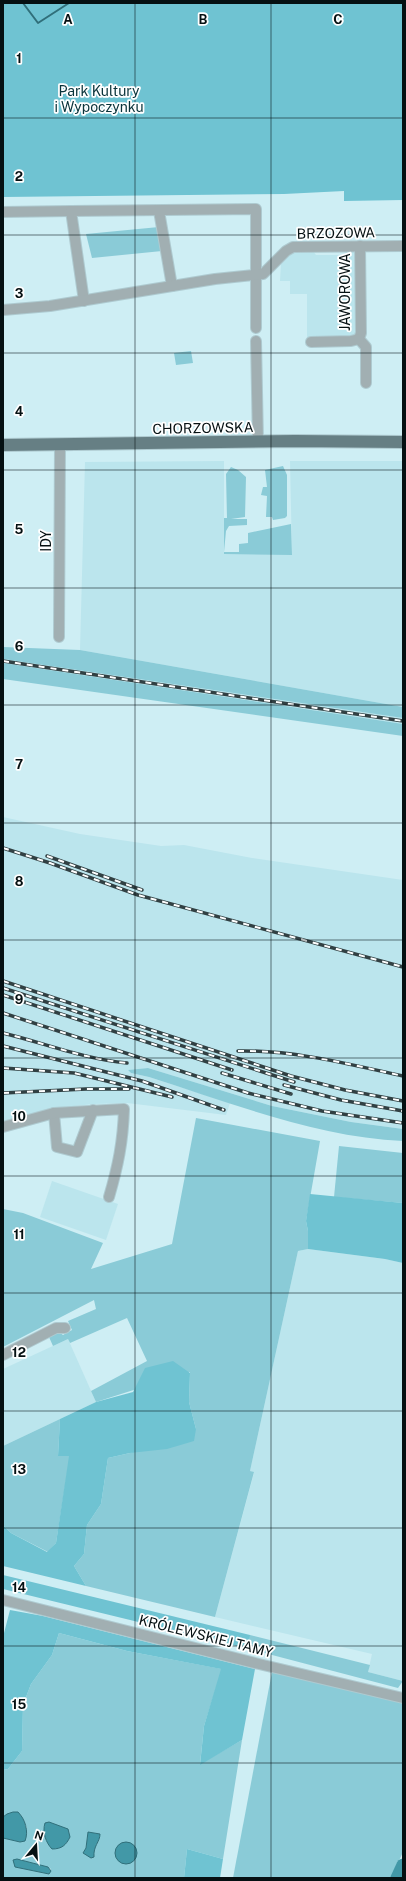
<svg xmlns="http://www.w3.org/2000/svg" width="406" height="1881" font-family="'Public Sans',sans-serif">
<rect width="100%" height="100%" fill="#ceeef4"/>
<g fill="#bbe5ed">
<polygon points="347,250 355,250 358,326 355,337 307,340 307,294 290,294 290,281 280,281 281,263 291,251 313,251 316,255 344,255"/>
<polygon points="224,461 224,554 292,554 290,461 403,461 403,707 80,650 85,462"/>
<polygon points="3,659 403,718 403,724 3,663"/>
<polygon points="3,817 80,834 161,846 184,845 252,858 403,880 403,1129 351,1122 272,1106 148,1068 128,1070 131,1073 149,1077 230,1103 226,1115 127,1103 94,1104 55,1108 3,1123"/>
<polygon points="52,1181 118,1204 106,1240 40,1217"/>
<polygon points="308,1249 385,1259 403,1263 403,1681 368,1672 372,1654 215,1617 254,1473 250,1471 298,1251"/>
<polygon points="68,1339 96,1402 3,1446 3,1369"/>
</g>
<g fill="#8acbd7" fill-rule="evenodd">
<polygon points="159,227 162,251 92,258 86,234"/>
<polygon points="191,351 193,363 176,365 174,353"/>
<polygon points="283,466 287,475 287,516 285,518 273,520 272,517 266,517 267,496 261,495 263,487 267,487 265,470"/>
<polygon points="231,467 238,470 246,477 245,517 231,519 247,519 247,525 229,526 226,531 224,552 239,552 239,544 248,543 248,533 291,524 292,555 224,554 224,518 227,518 226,474"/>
<polygon points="3,647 80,650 403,707 403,718 3,659"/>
<polygon points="3,663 403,724 403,736 3,679"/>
<path d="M148,1068L272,1106L351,1122L403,1129V1141C317,1137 231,1103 149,1077L131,1073L128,1070Z"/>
<polygon points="196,1118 320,1141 306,1221 308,1231 308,1249 298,1251 250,1471 254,1472 215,1617 86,1586 74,1566 84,1554 87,1525 101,1504 108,1458 130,1453 196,1429 189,1402 190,1372 96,1402 91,1391 147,1361 127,1318 70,1343 68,1339 53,1346 49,1337 59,1332 63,1335 72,1330 68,1321 96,1309 94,1300 3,1347 3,1209 23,1213 103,1243 91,1269 172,1244"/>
<polygon points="339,1146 403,1153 403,1203 334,1197"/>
<polygon points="60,1419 58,1456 70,1455 56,1543 48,1552 11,1533 3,1525 3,1446"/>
<path d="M59,1633L127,1651L222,1669L204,1726L200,1764L242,1740L223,1859L187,1849L184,1878H3V1838L20,1842L27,1828L21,1815L18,1812L7,1814L3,1817V1770L8,1769L22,1751L23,1705L31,1684L52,1655ZM88,1832L100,1834C100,1841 95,1846 94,1852L83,1853L86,1848ZM17,1859L48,1867L51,1869L49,1874L15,1867Z"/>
<polygon points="250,1635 370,1665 368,1672 403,1681 398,1688 249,1649"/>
<polygon points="272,1672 403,1702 403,1852 391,1878 233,1878"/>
</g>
<g fill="#6fc3d2">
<polygon points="3,3 403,3 403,200 344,201 344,191 284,194 3,197"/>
<polygon points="310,1194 403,1203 403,1263 385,1259 308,1249 308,1231 306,1221"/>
<polygon points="173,1361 190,1373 189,1402 196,1429 194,1441 167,1449 130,1453 108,1458 101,1504 87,1525 84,1554 74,1566 86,1586 3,1566 3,1525 11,1533 47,1552 56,1543 69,1456 58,1456 60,1419 96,1402 133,1392 145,1368"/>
<polygon points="3,1575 250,1635 249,1649 3,1589"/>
<polygon points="10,1610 43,1616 255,1669 242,1740 200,1765 204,1726 221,1669 127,1651 59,1633 52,1655 31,1684 23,1705 22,1751 8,1769 3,1770 3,1637"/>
<polygon points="187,1849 223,1859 220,1878 184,1878"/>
</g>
<g fill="#4298a7" stroke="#306f7a">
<path d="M13,1812H18C25,1819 29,1831 25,1841L20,1842L3,1838V1817L7,1814Z"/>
<path d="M49,1822L68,1829L70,1837C66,1845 62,1849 52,1849C46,1843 42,1832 45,1823Z"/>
<path d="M88,1832L100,1834C100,1842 93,1846 94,1857L91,1858L83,1853L86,1848Z"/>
<circle cx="126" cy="1853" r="11"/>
<polygon points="17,1859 48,1867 51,1871 49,1874 15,1867 13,1860"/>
</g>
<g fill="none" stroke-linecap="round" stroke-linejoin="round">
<polyline stroke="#306f7a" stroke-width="2" points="23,3 38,23 69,3"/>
<polyline stroke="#4298a7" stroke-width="13" points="397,1878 403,1865"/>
<defs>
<g id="minor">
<polyline points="159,211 172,286"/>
<polyline points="3,212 71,211"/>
<polyline points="360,246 361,333 359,339 366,347 366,383"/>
<polyline points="84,301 71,211 256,209 256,328"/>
<polyline points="3,310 50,306 215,279 263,274 286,251 293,247 403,246"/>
<polyline points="256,341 258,442"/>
<polyline points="311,342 351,341 359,339"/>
<polyline points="59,637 60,445"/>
<polyline points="54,1113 57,1147 77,1152 93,1110"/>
<path d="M3,1127L54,1113L124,1109C123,1142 118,1166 109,1197"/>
<polyline points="3,1355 56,1328 65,1328"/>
<polyline points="3,1600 259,1664 403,1698"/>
</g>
<polyline id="major" points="3,445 295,441 403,442"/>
</defs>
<use href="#minor" stroke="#aecad0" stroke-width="12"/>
<use href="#major" stroke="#aecad0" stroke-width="14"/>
<use href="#minor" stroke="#a1afb2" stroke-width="10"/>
<use href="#major" stroke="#667f84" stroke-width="12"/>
<defs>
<g id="rail">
<polyline points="3,661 403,721"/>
<polyline points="3,848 50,863 138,895 403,967"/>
<polyline points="47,856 142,890"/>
<polyline points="3,981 291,1076 345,1090 403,1101"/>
<polyline points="3,988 294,1082"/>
<polyline points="3,995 232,1070"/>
<polyline points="3,1013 248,1093 322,1111 403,1123"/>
<path d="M3,1033C44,1043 84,1059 127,1063"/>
<polyline points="3,1046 142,1081 224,1110"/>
<path d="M238,1051C294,1050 348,1064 403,1076"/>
<polyline points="3,1068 74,1073 172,1097"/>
<polyline points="222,1073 291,1094"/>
<polyline points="284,1085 341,1100 403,1111"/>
<polyline points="3,1093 86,1089 129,1089"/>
</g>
</defs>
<use href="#rail" stroke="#314043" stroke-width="3.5"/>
<use href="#rail" stroke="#fff" stroke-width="2" stroke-dasharray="6" stroke-linecap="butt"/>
</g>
<path fill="none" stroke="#051012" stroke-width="1" stroke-opacity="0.55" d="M135,3V1878M271,3V1878M3,118H403M3,235H403M3,353H403M3,470H403M3,588H403M3,705H403M3,823H403M3,940H403M3,1058H403M3,1176H403M3,1293H403M3,1411H403M3,1528H403M3,1646H403M3,1763H403"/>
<g text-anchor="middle" stroke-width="3.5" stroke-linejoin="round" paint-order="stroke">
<g font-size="14" fill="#09333a" stroke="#fff">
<text x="99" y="96">Park Kultury<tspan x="99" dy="16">i Wypoczynku</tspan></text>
</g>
<g font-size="14" fill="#051012" stroke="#fff">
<text transform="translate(336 233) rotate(-1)" y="5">BRZOZOWA</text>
<text transform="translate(345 292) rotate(-90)" y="5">JAWOROWA</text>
<text transform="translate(203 428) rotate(-1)" y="5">CHORZOWSKA</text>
<text transform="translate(46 541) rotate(-90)" y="5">IDY</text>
<text transform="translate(206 1636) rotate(14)" y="5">KRÓLEWSKIEJ TAMY</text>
</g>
</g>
<g font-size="13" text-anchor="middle" font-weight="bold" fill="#051012" stroke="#fff" stroke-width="3.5" stroke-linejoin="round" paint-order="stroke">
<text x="68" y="24">A</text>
<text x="203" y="24">B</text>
<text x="338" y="24">C</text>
<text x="19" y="63">1</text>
<text x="19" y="181">2</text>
<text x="19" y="298">3</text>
<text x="19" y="416">4</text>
<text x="19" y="534">5</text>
<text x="19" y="651">6</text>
<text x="19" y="769">7</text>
<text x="19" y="886">8</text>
<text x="19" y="1004">9</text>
<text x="19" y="1121">10</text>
<text x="19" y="1239">11</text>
<text x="19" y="1357">12</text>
<text x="19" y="1474">13</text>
<text x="19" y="1592">14</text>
<text x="19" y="1709">15</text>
</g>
<rect width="406" height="1881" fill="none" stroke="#051012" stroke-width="8"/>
<g transform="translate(36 1845) rotate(18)" stroke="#ffffff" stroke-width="3" paint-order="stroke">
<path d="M0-3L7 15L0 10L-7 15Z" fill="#051012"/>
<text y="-6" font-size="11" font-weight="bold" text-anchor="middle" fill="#051012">N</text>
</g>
</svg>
